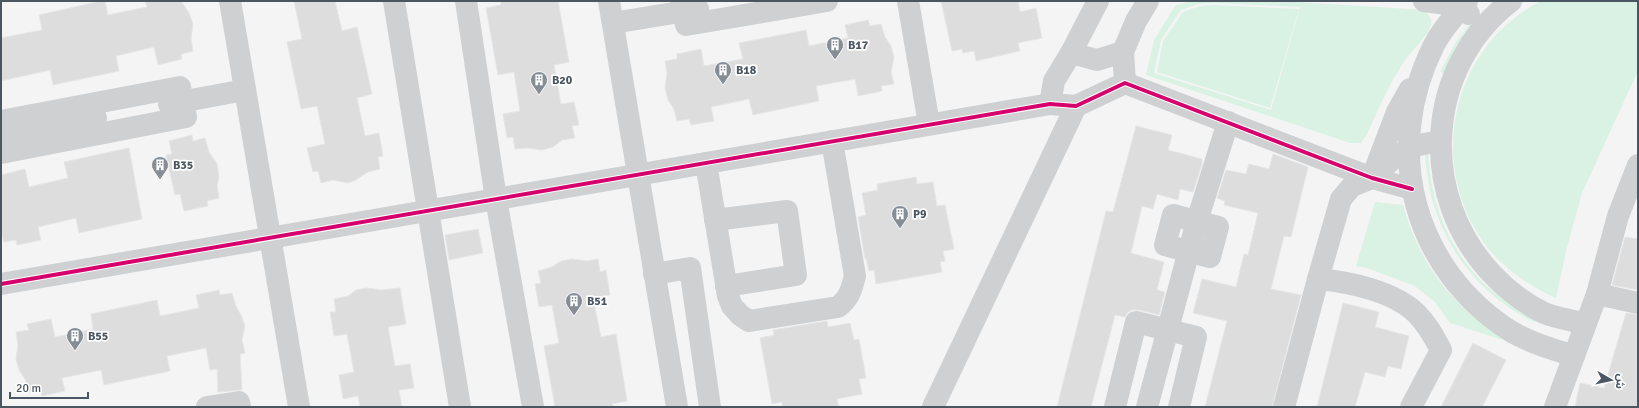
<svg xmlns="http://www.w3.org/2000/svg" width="1639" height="408" font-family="Signika,'Noto Sans Arabic',sans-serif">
<rect width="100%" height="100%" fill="#f4f4f4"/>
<g fill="#d9f2e3" fill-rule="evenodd">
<path d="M1191,1H1280L1425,10C1428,14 1432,19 1431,24C1430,34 1412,50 1406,59C1389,83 1379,109 1366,136L1361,143H1350L1146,75L1154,40L1175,6ZM1214,3L1300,7L1271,110L1154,73L1161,40L1181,10L1199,4Z"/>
<path d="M1541,1H1638V71L1582,193L1567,247L1556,298C1532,287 1510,273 1492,253C1424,173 1448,48 1541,1Z"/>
<polygon points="1214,5 1299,9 1270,108 1157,72 1163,41 1183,12 1200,6"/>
<polygon points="1470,24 1473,26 1454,53 1444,73 1440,72 1456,42"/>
<path d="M1428,151C1431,226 1469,288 1537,320L1534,322C1467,289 1428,226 1425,152Z"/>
<path d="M1375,202L1403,205C1415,248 1436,284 1469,313C1482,324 1496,332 1509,342L1450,323L1435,302L1415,286L1367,268L1356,266Z"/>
</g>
<g fill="#ddddde" stroke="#e5e6e7">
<polygon points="101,1 105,1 108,15 147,7 145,1 181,1 189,13 193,24 191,38 193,51 181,54 182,59 158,65 154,47 116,56 119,71 53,85 50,70 1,81 1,38 42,30 39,15"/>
<polygon points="294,1 335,1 342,31 357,27 372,94 357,98 365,136 379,133 383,156 378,157 380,169 368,172 354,181 348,183 333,180 321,183 318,171 313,172 307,148 325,144 317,106 301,109 287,42 302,39"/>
<polygon points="501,1 558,1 569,62 554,65 561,104 574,102 579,125 572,126 575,138 562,140 553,147 542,150 527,148 515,149 513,137 507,138 503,114 520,111 514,72 498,75 486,8 501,5"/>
<polygon points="941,1 1018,1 1020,12 1036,8 1042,38 1018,43 1020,51 976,61 974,51 963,53 962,49 952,51"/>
<polygon points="868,20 870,26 881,24 885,37 891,46 894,57 891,72 894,84 881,86 882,91 858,96 855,79 816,86 819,101 753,115 749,99 711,107 714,121 691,125 689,119 677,121 674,109 668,100 665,88 667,74 665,61 677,59 677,54 701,49 704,66 743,59 739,43 806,30 809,46 848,38 845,25"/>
<polygon points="1136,126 1172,135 1168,150 1202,159 1202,164 1193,192 1180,189 1178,200 1157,194 1153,209 1142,206 1131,253 1164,262 1157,290 1165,292 1159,315 1139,310 1132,310 1127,313 1125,317 1115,315 1091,407 1057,407 1106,211 1113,212"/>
<polygon points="192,135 193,141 205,138 209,152 217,164 219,177 217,185 219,198 207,201 208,206 184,211 180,194 175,195 166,155 172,154 169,141"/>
<polygon points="129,148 142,219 79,233 76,218 38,227 41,240 17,245 16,240 4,242 1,231 1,175 25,169 29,187 68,178 64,162"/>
<polygon points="1273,154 1308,167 1291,237 1284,236 1271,289 1301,295 1272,407 1205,407 1227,321 1193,313 1202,279 1236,287 1244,254 1248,255 1258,213 1224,205 1225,201 1217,198 1226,170 1246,174 1249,164 1269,169"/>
<polygon points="916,177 917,184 933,182 937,206 945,205 954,249 943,251 945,261 940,262 942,272 876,284 874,270 869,271 866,258 865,259 858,217 866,215 862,193 878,190 877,184"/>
<polygon points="478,229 483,253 449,260 445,235"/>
<polygon points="1625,237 1638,239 1638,290 1612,285"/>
<polygon points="572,259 587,261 598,259 600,272 606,270 610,295 593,298 601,337 616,334 627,401 612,404 613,407 555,407 544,346 559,343 552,305 539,307 535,284 541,283 538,271 552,267 561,261"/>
<polygon points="367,288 381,290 400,288 406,324 388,327 395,366 410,364 414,388 399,390 402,407 360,407 358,396 343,399 339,375 354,372 347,334 334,336 330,312 336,312 334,299 348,296 356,290"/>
<polygon points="219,290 220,295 232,293 236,306 241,315 245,326 242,340 245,353 240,354 242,390 218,392 217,369 210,370 206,348 167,356 170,371 104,385 101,370 62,378 65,391 42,396 41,390 29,392 25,379 19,370 16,359 18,345 16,332 29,330 27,324 51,319 55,337 93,329 91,314 157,300 160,316 199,308 196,295"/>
<polygon points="1343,303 1379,312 1375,327 1409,336 1401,369 1388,366 1385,377 1365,372 1355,407 1317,407"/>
<polygon points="1626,313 1638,315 1638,407 1575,407 1580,383 1604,388"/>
<polygon points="827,321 828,327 850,323 854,340 859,339 866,378 859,379 862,394 837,399 839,407 782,407 782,402 772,404 760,338 774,335 773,330"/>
<polygon points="1473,343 1506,360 1482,407 1441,407"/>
</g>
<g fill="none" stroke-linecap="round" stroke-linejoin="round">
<g stroke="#ced0d2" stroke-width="22">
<polyline points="230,1 299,407"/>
<polyline points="394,1 460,407"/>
<polyline points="466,1 496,199 533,407"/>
<polyline points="609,1 677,407"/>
<polyline points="682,1 686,25 827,1"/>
<polyline points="908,1 929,124"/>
<polyline points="1424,1 1462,6 1469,14"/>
<path d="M1467,1C1455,15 1442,29 1434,45C1382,149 1412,269 1512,332C1531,343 1552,349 1574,356"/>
<path d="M1511,1C1424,68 1418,197 1493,275C1507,290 1526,304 1544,313C1557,318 1572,320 1585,324"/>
<polyline points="613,23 698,9"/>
<polyline points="1071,53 1097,60 1123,52"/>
<polyline points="1125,83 1123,52 1136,21 1148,1"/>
<polyline points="169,104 245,90"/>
<polyline points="1050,104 1054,81 1071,53 1098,1"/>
<polyline points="1,121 180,87 186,117 1,153"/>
<polyline points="1,136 96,118"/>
<path d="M706,163L728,296L732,306L740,315L749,321L838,307C850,298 851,290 855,276L832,141"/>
<polyline points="1373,175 1397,112 1410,89"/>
<polygon points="1173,215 1218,227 1210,257 1165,245"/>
<polyline points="715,220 787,211 796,275 726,286"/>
<polyline points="654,274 690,268 710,407"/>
<polyline points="1318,279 1341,199 1352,186 1372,178 1395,157 1408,149 1419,145 1440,141"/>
<polyline points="1,284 1050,104 1076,106 1125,83 1372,178 1412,189"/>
<polyline points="1597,294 1638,303"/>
<polyline points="207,407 239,402 240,407"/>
<polyline points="933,407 1076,106"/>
<polyline points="1115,407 1136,322 1196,337 1179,407"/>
<polyline points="1147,407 1197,221 1228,122"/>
<path d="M1284,407L1318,279C1349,282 1394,291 1417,314C1428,325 1434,337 1441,350L1411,407"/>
<polyline points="1555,407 1597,294 1618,216 1638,165"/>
</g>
<defs>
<polyline id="cycleway" points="1,284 1050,104 1076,106 1125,83 1372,178 1412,189"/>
</defs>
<use href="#cycleway" stroke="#fff" stroke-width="6"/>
<use href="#cycleway" stroke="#d6006c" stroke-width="4"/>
</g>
<defs>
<symbol id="building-pin" viewBox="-11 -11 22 30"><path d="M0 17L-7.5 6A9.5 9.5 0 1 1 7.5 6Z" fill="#868d94" stroke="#fff"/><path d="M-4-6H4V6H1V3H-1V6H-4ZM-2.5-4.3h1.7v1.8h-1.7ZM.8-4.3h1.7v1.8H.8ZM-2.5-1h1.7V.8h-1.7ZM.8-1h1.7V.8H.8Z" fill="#fff"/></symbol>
</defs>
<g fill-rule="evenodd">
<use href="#building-pin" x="825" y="35" width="20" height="27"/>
<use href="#building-pin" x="713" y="60" width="20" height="27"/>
<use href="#building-pin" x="529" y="70" width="20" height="27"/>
<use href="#building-pin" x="150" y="155" width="20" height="27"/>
<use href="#building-pin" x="890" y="204" width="20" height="27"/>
<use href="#building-pin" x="564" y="291" width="20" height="27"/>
<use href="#building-pin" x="65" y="326" width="20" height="27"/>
</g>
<g text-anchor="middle" stroke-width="3.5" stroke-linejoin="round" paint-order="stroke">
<g font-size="12" font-weight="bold" fill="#4a5661" stroke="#fff" text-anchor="start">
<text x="848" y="49">B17</text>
<text x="736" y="74">B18</text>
<text x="552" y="84">B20</text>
<text x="173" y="169">B35</text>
<text x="913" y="218">P9</text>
<text x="587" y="305">B51</text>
<text x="88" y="340">B55</text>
</g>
</g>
<rect width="1639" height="408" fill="none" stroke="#4a5661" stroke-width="4"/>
<g transform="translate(1611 380) rotate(99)" stroke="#ffffff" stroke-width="3" paint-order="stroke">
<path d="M0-3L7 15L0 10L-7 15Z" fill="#4a5661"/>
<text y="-6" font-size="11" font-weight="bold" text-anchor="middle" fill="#4a5661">ش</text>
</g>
<path d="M10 392v6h78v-6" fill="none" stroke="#4a5661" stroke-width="2"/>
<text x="16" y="392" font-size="12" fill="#4a5661" stroke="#ffffff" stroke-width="3" paint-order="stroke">20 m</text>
</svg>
